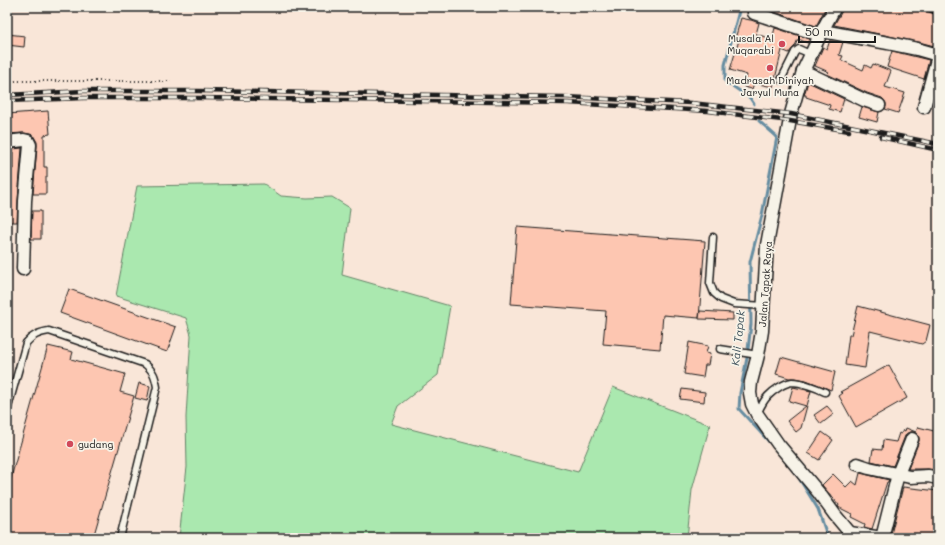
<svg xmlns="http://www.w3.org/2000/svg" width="945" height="545" font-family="Mali,sans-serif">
<rect width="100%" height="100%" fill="#f9e6d8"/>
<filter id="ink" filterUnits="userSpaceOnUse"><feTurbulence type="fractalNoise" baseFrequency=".025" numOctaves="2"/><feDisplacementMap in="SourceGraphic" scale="8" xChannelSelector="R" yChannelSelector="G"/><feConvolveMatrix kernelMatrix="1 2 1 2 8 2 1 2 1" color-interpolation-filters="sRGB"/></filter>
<g filter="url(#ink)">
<polygon fill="#aae8af" stroke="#638266" points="264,184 281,196 307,198 332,197 350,208 342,275 450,306 438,375 398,406 391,424 578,472 613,387 710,425 692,490 687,538 179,538 187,467 186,417 191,335 186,318 116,296 137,186"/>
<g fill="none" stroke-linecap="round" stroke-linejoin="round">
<g stroke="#668da1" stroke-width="3">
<polyline points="740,7 725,65 725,81 750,98 754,104"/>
<polyline points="759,121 777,137 762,215 750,262 751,324 747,358 740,393 739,409 772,445"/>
<polyline points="797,475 818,509 828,538"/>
</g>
</g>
<g fill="#fdc6b1" stroke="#1c1c1c">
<polygon points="760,7 826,7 816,26"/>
<polygon points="842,7 912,7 938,15 938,47 919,42 834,25 842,11"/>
<polygon points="741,18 750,20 751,20 759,23 756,34 772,39 775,28 810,39 808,43 798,39 795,46 792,49 789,53 782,50 773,87 754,83 752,89 744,87 747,75 730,70 739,40 735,39"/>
<polygon points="7,34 25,36 24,47 7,45"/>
<polygon points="830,40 843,42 839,55 843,56 841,60 863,70 865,65 871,68 873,64 891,71 885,87 905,93 898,113 885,109 886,107 886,103 884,100 882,98 867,93 827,74 829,72 815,66 823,47 827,49"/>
<polygon points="892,51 929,60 924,79 887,67"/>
<polygon points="808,82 844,99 840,112 829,109 830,105 806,97 806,95 804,95"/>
<polygon points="862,107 879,112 877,122 859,117"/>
<polygon points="48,111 50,134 44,135 44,167 47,167 47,177 46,177 46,194 33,194 37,146 37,142 33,135 30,134 23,133 7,134 7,114"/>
<polygon points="22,148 18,200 17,222 9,222 9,169 13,169 13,149"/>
<polygon points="32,211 41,211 41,239 31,239"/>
<polygon points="517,227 705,241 699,318 663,315 660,349 603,344 606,311 511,304"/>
<polygon points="69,289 176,327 167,352 60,313"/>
<polygon points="858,306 930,325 926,341 922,344 870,331 865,368 845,365 849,335 851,335"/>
<polygon points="700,311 733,313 733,320 699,319"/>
<polygon points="689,342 708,346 706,353 710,354 708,365 705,365 703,377 684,374"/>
<polygon points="48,346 73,352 71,359 125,374 120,392 134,396 93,538 7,538 7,492"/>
<polygon points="781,357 835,372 831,390 806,380 796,378 789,378 776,374"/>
<polygon points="889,365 907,398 856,427 839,396 843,393 840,392"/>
<polygon points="139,383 150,386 147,401 135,398"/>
<polygon points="793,387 811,391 801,428 796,432 787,421 806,406 789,401"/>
<polygon points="682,389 705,392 704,402 680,399"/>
<polygon points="827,406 834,414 821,424 814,415"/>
<polygon points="918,427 938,432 938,470 928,469 908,469 919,441 919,438 918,435 914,432 911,432 907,433 905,436 893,466 871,461 873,449 882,450 883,440 896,442 899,433 901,434 903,430 905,431 906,428 916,432"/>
<polygon points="822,432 833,440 819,460 808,453"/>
<polygon points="860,473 889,480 888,482 887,482 872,529 864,527 865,524 851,517 852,514 838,507 839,505 822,485 833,474 846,487 852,481 857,485"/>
<polygon points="903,487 938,491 938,538 904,534 903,536 891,534"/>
</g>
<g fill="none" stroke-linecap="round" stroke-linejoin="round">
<defs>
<g id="lane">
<polyline points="781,80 795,52 799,49 812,55"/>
<polyline points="713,237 710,283 714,293 721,299 734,304 764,306"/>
<polyline points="720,349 758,355"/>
<path d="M7,411L26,343C33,335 38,333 49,331L145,364C154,372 155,376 157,387L120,538"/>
<path d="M757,414C760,408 763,401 768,396C774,390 784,383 792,382C801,382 817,388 825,392"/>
</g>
<g id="street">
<polyline points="835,7 822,31 803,71 791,114 767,245 762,331 758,355 751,382 750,393 752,404 757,414 778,444 819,493 835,515 850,533 849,538"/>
<polyline points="936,7 938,8"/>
<polyline points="754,13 820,35"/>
<polyline points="822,31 888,43 917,49 938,55"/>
<polyline points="803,71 864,100 879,105"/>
<polyline points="924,107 938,56"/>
<polyline points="7,142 24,140 28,141 30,145 25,201 23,269"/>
<polyline points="857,464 869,468 910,477 928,476 938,478"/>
<polyline points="850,533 882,538"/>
<polyline points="882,538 898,474 912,439"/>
</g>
</defs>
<use href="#lane" stroke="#1c1c1c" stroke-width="9"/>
<use href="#street" stroke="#1c1c1c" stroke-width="15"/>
<polyline stroke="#1c1c1c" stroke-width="2" stroke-dasharray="1 3" stroke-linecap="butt" points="7,82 16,81 171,81"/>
<use href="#lane" stroke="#f7f3e8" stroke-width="6"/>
<use href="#street" stroke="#f7f3e8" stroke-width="12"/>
<defs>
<g id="rail">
<polyline points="7,95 84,91 198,91 565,97 691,103 791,114 938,144"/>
<polyline points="7,101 84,98 197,98 568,103 708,111 790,121 849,131"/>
<polyline points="881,137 938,150"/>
</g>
</defs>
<use href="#rail" stroke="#1c1c1c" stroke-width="4.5"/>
<use href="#rail" stroke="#f7f3e8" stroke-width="3" stroke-dasharray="9" stroke-linecap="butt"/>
</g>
</g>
<g fill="#d1495b" stroke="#f7f3e8" stroke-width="1.5">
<circle cx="782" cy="44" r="4"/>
<circle cx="770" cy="68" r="4"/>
<circle cx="70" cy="444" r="4"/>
</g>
<g text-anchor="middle" stroke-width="3.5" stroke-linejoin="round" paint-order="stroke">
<g font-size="10" fill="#1c1c1c" stroke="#f7f3e8" text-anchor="end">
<text x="774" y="42">Musala Al<tspan x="774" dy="12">Muqarabi</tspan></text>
<text x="770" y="84" text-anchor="middle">Madrasah Diniyah<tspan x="770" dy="12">Jaryul Muna</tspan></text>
<text x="78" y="448" text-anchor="start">gudang</text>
</g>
<g font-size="10" fill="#1c1c1c" stroke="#f7f3e8">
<text transform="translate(765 284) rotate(-86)" y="4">Jalan Tapak Raya</text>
</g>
<g font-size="11" font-style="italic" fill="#41545e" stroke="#f7f3e8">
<text transform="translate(738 338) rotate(-84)" y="4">Kali Tapak</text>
</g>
</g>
<rect width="945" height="545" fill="none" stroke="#f7f3e8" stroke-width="24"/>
<rect x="12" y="12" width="921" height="521" fill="none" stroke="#1c1c1c" stroke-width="1.5" filter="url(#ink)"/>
<path d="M799 36v6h76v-6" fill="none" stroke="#1c1c1c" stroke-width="2"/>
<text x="805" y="36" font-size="12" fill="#1c1c1c" stroke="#f7f3e8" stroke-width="3" paint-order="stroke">50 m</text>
</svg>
